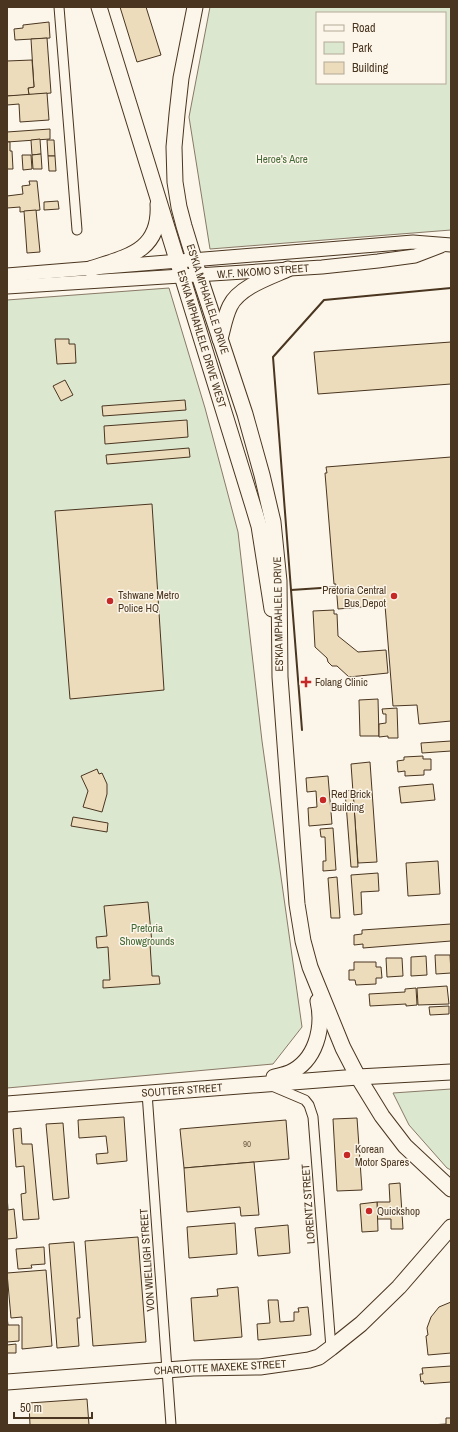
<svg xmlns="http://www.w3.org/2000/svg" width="458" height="1432" font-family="'Archivo Narrow',sans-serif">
<rect width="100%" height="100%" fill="#fbf6e9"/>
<g fill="#dce7d0" stroke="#887966" fill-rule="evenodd">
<path d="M210,7H451V230L210,249L189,117ZM317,13H445V83H317Z"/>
<polygon points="169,288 205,408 238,532 262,741 302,1027 273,1064 7,1088 7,300"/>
<polygon points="451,1089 451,1170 447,1168 409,1125 393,1093"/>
</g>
<g fill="#ecdcbc" stroke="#4a3520">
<polygon points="120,7 146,7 161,55 137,62"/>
<polygon points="49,22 50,38 15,40 14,29 23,28 23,25"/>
<polygon points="47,38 51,93 29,95 28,88 34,87 31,39"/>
<polygon points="32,60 34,87 28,88 29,95 7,96 7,61"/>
<polygon points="47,93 49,120 20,122 19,104 7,105 7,96"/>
<polygon points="50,129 50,139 7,142 7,132"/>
<polygon points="40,139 41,154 32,155 31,140"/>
<polygon points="47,140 54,140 55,156 48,156"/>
<polygon points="7,142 10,142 10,151 12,151 13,169 7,169"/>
<polygon points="41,154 42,169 33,169 32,155"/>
<polygon points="22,155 31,155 32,169 23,170"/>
<polygon points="48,156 55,156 56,171 49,171"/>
<polygon points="29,181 37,181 40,210 20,212 20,207 7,208 7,196 23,194 22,186 30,185"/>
<polygon points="58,201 59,209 44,210 44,202"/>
<polygon points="36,210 40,252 27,253 24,211"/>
<polygon points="55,339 69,339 69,344 75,344 76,363 57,364"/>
<polygon points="451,342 451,384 318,394 314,352"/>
<polygon points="65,380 73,395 61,401 53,386"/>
<polygon points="185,400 186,410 103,416 102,406"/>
<polygon points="187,420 188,437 105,444 104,426"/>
<polygon points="189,448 190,457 107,464 106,455"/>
<polygon points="451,457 451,721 419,724 417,705 393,706 385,605 338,609 336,584 334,584 325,473 327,473 326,467"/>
<polygon points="152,504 164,690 70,699 55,511"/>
<polygon points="334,610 334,614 337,614 338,636 358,652 386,650 388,673 349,677 337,666 332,666 328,662 327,658 315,647 313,611"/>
<polygon points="378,699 379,736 360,736 359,700"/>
<polygon points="397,708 398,738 388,738 388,736 379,737 379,724 386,723 386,714 383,714 382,709"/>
<polygon points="451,741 451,751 422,753 421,743"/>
<polygon points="423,756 423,759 431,759 431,770 424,770 424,775 405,776 405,771 398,772 397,761 404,760 404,757"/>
<polygon points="370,762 377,862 358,863 351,764"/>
<polygon points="97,769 99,774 102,773 107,784 107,794 102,812 83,807 88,791 81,776"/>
<polygon points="328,776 332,824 309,826 308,808 317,807 316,791 307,792 306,778"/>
<polygon points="433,784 435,800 401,803 399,787"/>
<polygon points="353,790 358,867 351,867 345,791"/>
<polygon points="73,817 108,823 107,832 71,826"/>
<polygon points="333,828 336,870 323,871 323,861 326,861 325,837 321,837 320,829"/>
<polygon points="438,861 440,894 408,896 406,863"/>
<polygon points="378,873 379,891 361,892 362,914 354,915 351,875"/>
<polygon points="337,877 340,918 331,918 328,878"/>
<polygon points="148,902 152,943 150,944 152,976 159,976 160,984 103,988 103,980 110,980 108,947 97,948 96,937 107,936 104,906"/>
<polygon points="451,924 451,941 363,948 363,944 354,945 354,935 362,934 362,930"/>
<polygon points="435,955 450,955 451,973 436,974"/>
<polygon points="426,956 427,975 411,976 411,957"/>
<polygon points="386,958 402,958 403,976 387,977"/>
<polygon points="354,962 376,962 376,967 381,967 382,978 376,978 376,984 356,985 355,980 349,980 349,970 354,970"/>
<polygon points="447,986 449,1004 418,1005 417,988"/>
<polygon points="416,988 417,1005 406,1006 406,1004 370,1006 369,994 405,992 405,989"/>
<polygon points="449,1006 449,1014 430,1015 429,1007"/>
<polygon points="124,1117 127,1161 97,1164 96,1154 108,1153 106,1136 79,1138 78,1120"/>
<polygon points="357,1118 362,1190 337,1191 333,1119"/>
<polygon points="286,1120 289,1159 184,1168 180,1129"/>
<polygon points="63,1123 69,1198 53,1200 46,1124"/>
<polygon points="21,1128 22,1144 32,1144 39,1219 23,1220 21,1194 26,1193 24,1166 16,1167 13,1129"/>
<polygon points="254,1162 259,1215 241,1216 240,1207 187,1212 184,1168"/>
<polygon points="400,1183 403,1229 391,1229 391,1219 377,1219 377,1202 390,1202 389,1184"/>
<polygon points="7,1195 8,1210 14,1209 17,1238 7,1239"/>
<polygon points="377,1202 378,1231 362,1232 360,1204"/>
<polygon points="235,1223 237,1254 189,1258 187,1227"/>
<polygon points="288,1225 290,1253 258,1256 255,1228"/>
<polygon points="138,1237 146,1342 93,1346 85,1241"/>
<polygon points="74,1242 80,1318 77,1318 79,1346 57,1348 49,1244"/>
<polygon points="44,1247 45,1264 31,1265 32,1268 18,1269 16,1249"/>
<polygon points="46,1270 52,1346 22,1349 22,1317 11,1318 7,1273"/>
<polygon points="238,1287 242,1337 194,1341 191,1298 218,1296 217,1289"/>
<polygon points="268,1300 278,1300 280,1322 294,1321 294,1312 299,1312 298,1308 308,1307 311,1335 258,1340 257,1324 270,1323"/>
<polygon points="451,1302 451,1353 428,1355 426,1336 428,1335 427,1328 431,1317 439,1307"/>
<polygon points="7,1317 8,1325 19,1325 19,1341 7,1342"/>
<polygon points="16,1344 16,1353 7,1353 7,1345"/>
<polygon points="451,1366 451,1382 424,1384 423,1381 421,1382 420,1374 423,1374 422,1368"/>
<polygon points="87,1399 89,1425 30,1425 29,1403"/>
<polygon points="446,1418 451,1418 451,1425 430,1425 446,1424"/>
</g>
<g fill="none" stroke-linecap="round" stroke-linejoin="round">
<defs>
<g id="minor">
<polyline points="59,7 77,230"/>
<polyline points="272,1086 305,1100 309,1105 313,1117 331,1348"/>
<polyline points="147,1093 171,1425"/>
</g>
<g id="secondary">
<polyline points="7,275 413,242 451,245"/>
<polyline points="7,287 322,267 378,261 415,256 441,246"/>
</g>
<g id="primary">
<polyline points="99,7 253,506 259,526 272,609"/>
<polyline points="195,7 181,78 177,114 174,147 175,182 179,207 184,226 199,275 245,414 262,475 273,522 279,581 280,677 297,904 303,941 310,967 343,1048 358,1077 382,1116 405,1146 451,1189"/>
<path d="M90,269C126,257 161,252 158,204"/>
<path d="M220,339C223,328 225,316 230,306C239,287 270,277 288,269"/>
<path d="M274,1077C279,1076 284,1075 289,1073C316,1061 324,1028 318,1001"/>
<polyline points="7,1104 358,1077 451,1072"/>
<polyline points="7,1382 193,1368 260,1367 309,1360 319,1357 331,1348 361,1324 399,1287 451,1227"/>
</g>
</defs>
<use href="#minor" stroke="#4a3520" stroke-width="11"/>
<use href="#secondary" stroke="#4a3520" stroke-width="15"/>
<use href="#primary" stroke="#4a3520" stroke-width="17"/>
<use href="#minor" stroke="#fbf6e9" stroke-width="9"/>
<use href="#secondary" stroke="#fbf6e9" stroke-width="13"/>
<use href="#primary" stroke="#fbf6e9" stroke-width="15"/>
<g stroke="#4a3520" stroke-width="2">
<polyline points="336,587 291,590 273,357 324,300 451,288"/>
<polyline points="291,590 302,730"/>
</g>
</g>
<g fill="#c62828" stroke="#fbf6e9" stroke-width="1.5">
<circle cx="394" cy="596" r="4"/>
<circle cx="110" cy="601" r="4"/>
<path d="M304 676h4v4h4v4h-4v4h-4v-4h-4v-4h4z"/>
<circle cx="323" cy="800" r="4"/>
<circle cx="347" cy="1155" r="4"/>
<circle cx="369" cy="1211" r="4"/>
</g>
<g text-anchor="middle" stroke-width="3" stroke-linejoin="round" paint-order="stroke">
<g font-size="9" fill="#725f47">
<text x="247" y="1147">90</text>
</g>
<g font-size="11" fill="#436837" stroke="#fbf6e9">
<text x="282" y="163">Heroe's Acre</text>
<text x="147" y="932">Pretoria<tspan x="147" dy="13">Showgrounds</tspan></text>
</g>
<g font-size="11" fill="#4a3520" stroke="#fbf6e9">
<text transform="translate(263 271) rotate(-4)" y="4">W.F. NKOMO STREET</text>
<text transform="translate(208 299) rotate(72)" y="4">ES'KIA MPHAHLELE DRIVE</text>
<text transform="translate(202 339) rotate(73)" y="4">ES'KIA MPHAHLELE DRIVE WEST</text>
<text transform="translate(278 614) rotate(-91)" y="4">ES'KIA MPHAHLELE DRIVE</text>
<text transform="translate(182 1090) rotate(-4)" y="4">SOUTTER STREET</text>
<text transform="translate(308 1204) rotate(-94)" y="4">LORENTZ STREET</text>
<text transform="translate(147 1260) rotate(-94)" y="4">VON WIELLIGH STREET</text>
<text transform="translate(220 1367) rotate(-3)" y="4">CHARLOTTE MAXEKE STREET</text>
</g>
<g font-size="11" fill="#4a3520" stroke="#fbf6e9" text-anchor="start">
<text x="386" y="594" text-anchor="end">Pretoria Central<tspan x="386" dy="13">Bus Depot</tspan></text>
<text x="118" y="599">Tshwane Metro<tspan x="118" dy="13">Police HQ</tspan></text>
<text x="315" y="686">Folang Clinic</text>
<text x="331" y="798">Red Brick<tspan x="331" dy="13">Building</tspan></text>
<text x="355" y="1153">Korean<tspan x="355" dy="13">Motor Spares</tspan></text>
<text x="377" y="1215">Quickshop</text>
</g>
</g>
<rect width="458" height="1432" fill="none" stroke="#4a3520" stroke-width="16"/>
<rect x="316" y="12" width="130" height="72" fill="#fbf6e9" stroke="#b4a999"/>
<rect x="324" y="25" width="20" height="6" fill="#fbf6e9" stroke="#b4a999"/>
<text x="352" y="32" font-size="12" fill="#4a3520">Road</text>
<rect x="324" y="42" width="20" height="12" fill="#dce7d0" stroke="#b4a999"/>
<text x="352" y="52" font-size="12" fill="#4a3520">Park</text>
<rect x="324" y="62" width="20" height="12" fill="#ecdcbc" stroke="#b4a999"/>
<text x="352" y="72" font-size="12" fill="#4a3520">Building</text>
<path d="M14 1412v6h78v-6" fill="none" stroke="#4a3520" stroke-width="2"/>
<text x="20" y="1412" font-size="12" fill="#4a3520" stroke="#fbf6e9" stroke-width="3" paint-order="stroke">50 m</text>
</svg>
